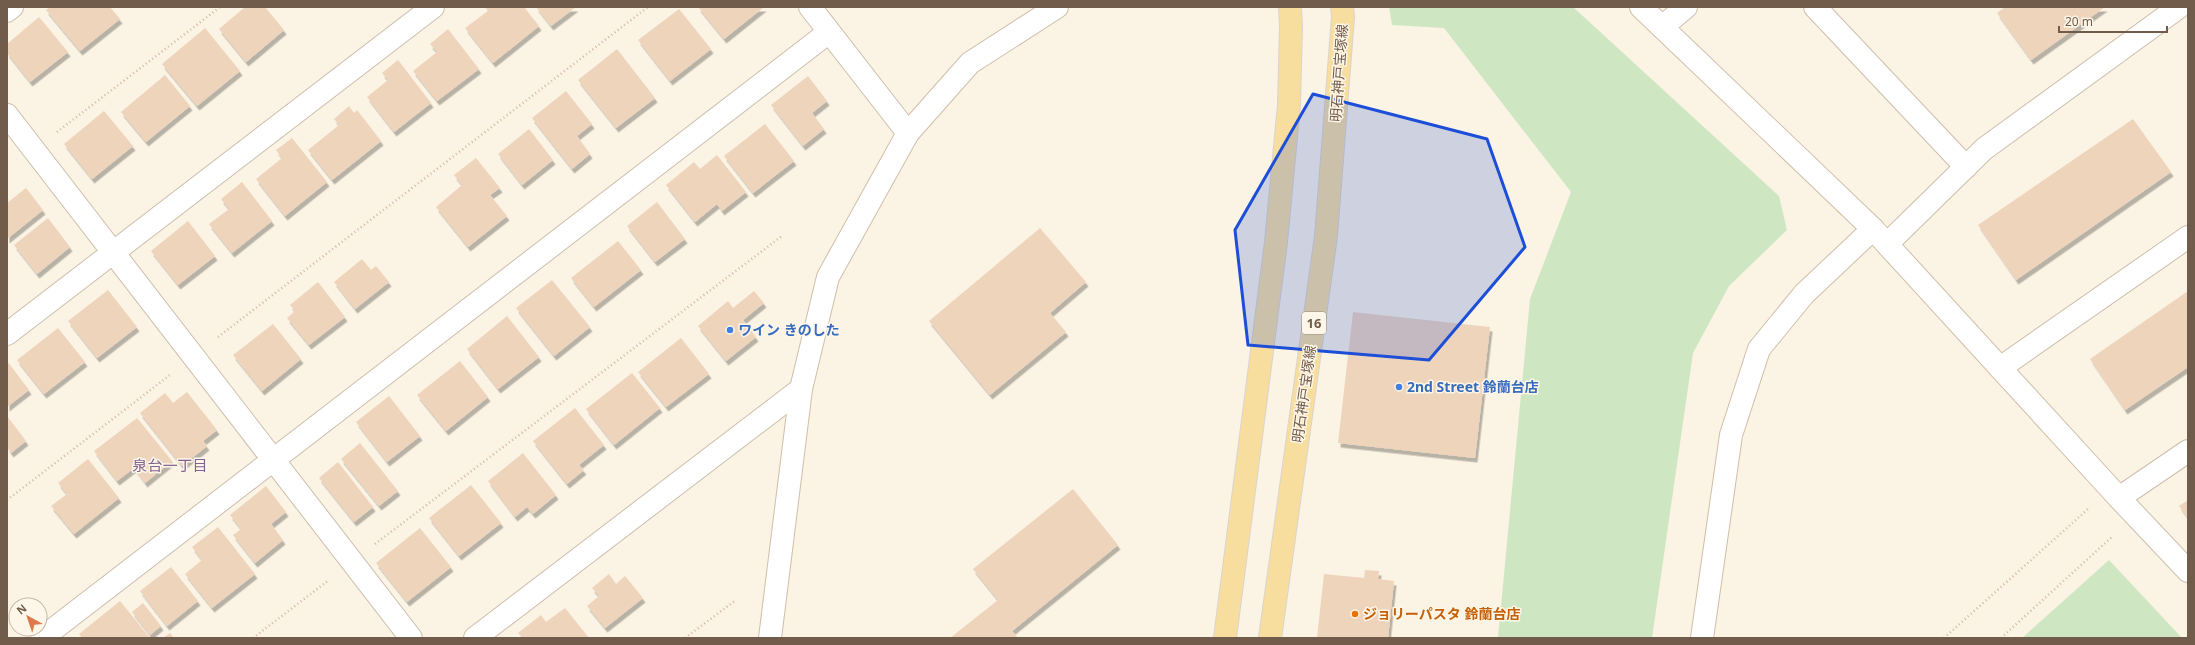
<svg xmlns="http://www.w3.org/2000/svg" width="2195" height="645" font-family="'Noto Sans','Noto Sans JP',sans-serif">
<defs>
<filter id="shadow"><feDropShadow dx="2.5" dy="4.5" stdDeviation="0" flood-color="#0004"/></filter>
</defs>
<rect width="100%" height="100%" fill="#fbf3e3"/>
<g fill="#cee7c2">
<polygon points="1389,7 1573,7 1779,196 1787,230 1729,286 1693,353 1652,638 1498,638 1530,299 1571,192 1444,28 1392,25"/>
<polygon points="2109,560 2182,638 2022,638"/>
</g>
<g fill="#efd4bc" filter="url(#shadow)">
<polygon points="50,7 110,7 120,19 80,51 46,10"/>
<polygon points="245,7 265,7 284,30 246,62 219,29"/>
<polygon points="485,7 524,7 539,26 493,63 465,28 488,11"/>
<polygon points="536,7 576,7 551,26"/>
<polygon points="698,7 764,7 724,39"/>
<polygon points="2005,7 2105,7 2031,60 1997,13"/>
<polygon points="679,9 711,49 670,81 638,40"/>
<polygon points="39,17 68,52 30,82 7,53 7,44"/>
<polygon points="205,28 240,71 197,106 162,64"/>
<polygon points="448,29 479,69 437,101 413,71 437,52 430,44"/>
<polygon points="617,49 655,98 616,128 578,80"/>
<polygon points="398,60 431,103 394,132 367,97 388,80 382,73"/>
<polygon points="165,75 190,106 146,142 121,112"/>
<polygon points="808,76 827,101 812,113 824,129 803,146 771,105"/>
<polygon points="566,91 592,124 577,136 590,154 572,169 532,118"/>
<polygon points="349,106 354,113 357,110 381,141 332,180 308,150 339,125 334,119"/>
<polygon points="104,111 133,146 92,179 64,144"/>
<polygon points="2133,119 2171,172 2016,280 1978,225"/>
<polygon points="765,124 794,161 753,193 724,156"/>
<polygon points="529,129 553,160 522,185 498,154"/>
<polygon points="292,138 327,182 285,216 256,179 282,158 276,150"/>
<polygon points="717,155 746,192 722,211 717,204 695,222 666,185 694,162 700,169"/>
<polygon points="476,158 500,188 490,195 507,216 468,247 436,207 462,185 454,175"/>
<polygon points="242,182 272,221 232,253 209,224 229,209 221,199"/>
<polygon points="26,188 43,210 7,239 7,203"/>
<polygon points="657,202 685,239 655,262 627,226"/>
<polygon points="48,218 70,247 37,274 14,245"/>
<polygon points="188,221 215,256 178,285 151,251"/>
<polygon points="1040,228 1086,282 1050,313 1066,332 990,395 929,321"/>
<polygon points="618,241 641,270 594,307 571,278"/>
<polygon points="362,259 371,270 376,266 389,282 355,309 334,282"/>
<polygon points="552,280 590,327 554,356 516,308"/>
<polygon points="318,282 345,317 309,345 287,318 295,311 290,305"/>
<polygon points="108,290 137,327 97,358 68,321"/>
<polygon points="754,291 764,303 743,320 756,337 726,361 698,326 728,301 733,308"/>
<polygon points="2188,291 2188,367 2125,410 2090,359"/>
<polygon points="1353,312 1490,327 1475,458 1338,443"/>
<polygon points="507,316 539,357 498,389 467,349"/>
<polygon points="273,324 301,359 262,391 233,355"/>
<polygon points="58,328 85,362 44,394 17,360"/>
<polygon points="681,338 709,374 666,407 638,372"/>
<polygon points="7,361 29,390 7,407"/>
<polygon points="460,361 488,397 446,431 417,395"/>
<polygon points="632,373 660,408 614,445 586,409"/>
<polygon points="187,392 217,430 203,441 207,446 182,466 140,413 165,393 173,403"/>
<polygon points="389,396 420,436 387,462 356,422"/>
<polygon points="575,408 604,445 579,465 584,470 567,484 533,441"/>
<polygon points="7,416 26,441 11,453 7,447"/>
<polygon points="137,418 172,461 145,483 134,468 117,481 94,451"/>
<polygon points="360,443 398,491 379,506 341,459"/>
<polygon points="523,453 556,495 533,514 527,507 515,517 488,481"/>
<polygon points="88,459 119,498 74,534 51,506 67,494 58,483"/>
<polygon points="338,462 373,507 354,522 319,478"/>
<polygon points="471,485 501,523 459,556 429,518"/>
<polygon points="266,486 286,512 271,524 283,540 255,563 233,535 241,529 230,515"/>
<polygon points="1073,489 1118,545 1012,631 1018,638 950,638 998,600 973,569"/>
<polygon points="2188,500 2188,518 2179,506"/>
<polygon points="218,527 255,574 212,608 185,574 202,560 192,547"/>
<polygon points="420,528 451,567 407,602 376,563"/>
<polygon points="171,567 198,601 167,626 140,591"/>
<polygon points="1365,570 1379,571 1378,579 1394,581 1388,638 1317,638 1324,574 1364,578"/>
<polygon points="609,574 616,584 625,576 643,598 605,628 587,606 599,596 592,588"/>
<polygon points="120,601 150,638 82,638 79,634"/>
<polygon points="143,603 161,626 150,635 132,612"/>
<polygon points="565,608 589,638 523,638 518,633 541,615 546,622"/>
<polygon points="170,633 174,638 163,638"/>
</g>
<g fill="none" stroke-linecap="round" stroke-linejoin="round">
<defs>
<g id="street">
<polyline points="810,7 908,133"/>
<polyline points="1815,7 1966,167"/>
<polyline points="7,11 12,7"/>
<polyline points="1662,27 1686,7"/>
<polyline points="7,115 411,638"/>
<polyline points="1887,244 1984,149 2179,7"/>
<polyline points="7,334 433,7"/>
<polyline points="2000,368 2188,237"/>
<polyline points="2188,451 2119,498 2188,571"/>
<polyline points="42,638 829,32"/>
<polyline points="475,638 801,389"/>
</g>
<g id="secondary">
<polyline points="1641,7 1873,229 2119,498"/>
<polyline points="770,638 801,389 828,277 908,133 970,63 1057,7"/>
<polyline points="1702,638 1731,435 1759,349 1804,294 1873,229"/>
</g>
<g id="primary">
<polyline points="1225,638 1276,242 1289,105 1291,26 1290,7"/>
<polyline points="1270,638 1326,236 1343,17 1342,7"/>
</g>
</defs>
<use href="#street" stroke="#cebead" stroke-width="24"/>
<use href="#secondary" stroke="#d0beaa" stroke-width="24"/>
<use href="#primary" stroke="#dad4d0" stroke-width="24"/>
<g stroke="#d3b89f" stroke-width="2.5" stroke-dasharray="1 3" stroke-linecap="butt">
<polyline points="57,132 220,7"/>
<polyline points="218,337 648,7"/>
<polyline points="7,500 170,375"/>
<polyline points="375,544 782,236"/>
<polyline points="253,638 329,580"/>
<polyline points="685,638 736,600"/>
<polyline points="1944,638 2088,509"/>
<polyline points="2001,638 2113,536"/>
</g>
<use href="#street" stroke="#fff" stroke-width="22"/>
<use href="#secondary" stroke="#fff" stroke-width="22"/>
<use href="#primary" stroke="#f7dd9e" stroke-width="22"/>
</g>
<path fill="#1d4ed8" fill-opacity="0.2" stroke="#1d4ed8" stroke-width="3" stroke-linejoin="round" d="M1313,94L1487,139L1525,247L1429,360L1248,345L1235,230Z"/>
<g fill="#3f7fe0" stroke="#fef7e9" stroke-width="1.5">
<circle cx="730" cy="330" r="4"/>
<circle cx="1399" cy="387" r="4"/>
</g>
<circle fill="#e8710a" stroke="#fef7e9" stroke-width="1.5" cx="1355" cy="614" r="4"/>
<g text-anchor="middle" stroke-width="3" stroke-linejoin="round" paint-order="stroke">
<rect fill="#fef7e9" stroke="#9b8a7a" stroke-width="1" x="1302" y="312" width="24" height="22" rx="3"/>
<g font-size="13" font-weight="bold" fill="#715b4a">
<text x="1314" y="328">16</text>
</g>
<g font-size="14" fill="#715b4a" stroke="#fef7e9">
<text transform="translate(1339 73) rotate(-86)" y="5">明石神戸宝塚線</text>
<text transform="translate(1304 394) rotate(-82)" y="5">明石神戸宝塚線</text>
</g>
<g font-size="14" font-weight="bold" fill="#366cbe" stroke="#fef7e9" text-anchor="start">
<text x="738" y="335">ワイン きのした</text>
<text x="1407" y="392">2nd Street 鈴蘭台店</text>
</g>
<g font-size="14" font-weight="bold" fill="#c56008" stroke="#fef7e9" text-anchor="start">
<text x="1363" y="619">ジョリーパスタ 鈴蘭台店</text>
</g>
<g font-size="15" fill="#83628e" stroke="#fef7e9">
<text x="170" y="471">泉台一丁目</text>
</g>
</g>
<rect width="2195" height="645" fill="none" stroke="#715b4a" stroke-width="16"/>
<g transform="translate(28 617) rotate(320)"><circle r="19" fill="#fef7e9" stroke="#c6b9a9"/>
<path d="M0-3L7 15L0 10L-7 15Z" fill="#df794d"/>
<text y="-6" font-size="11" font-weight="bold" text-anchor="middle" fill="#715b4a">N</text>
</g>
<path d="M2059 26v6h108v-6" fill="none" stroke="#715b4a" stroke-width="2"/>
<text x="2065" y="26" font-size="12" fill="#715b4a" stroke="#fef7e9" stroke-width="3" paint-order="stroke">20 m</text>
</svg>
